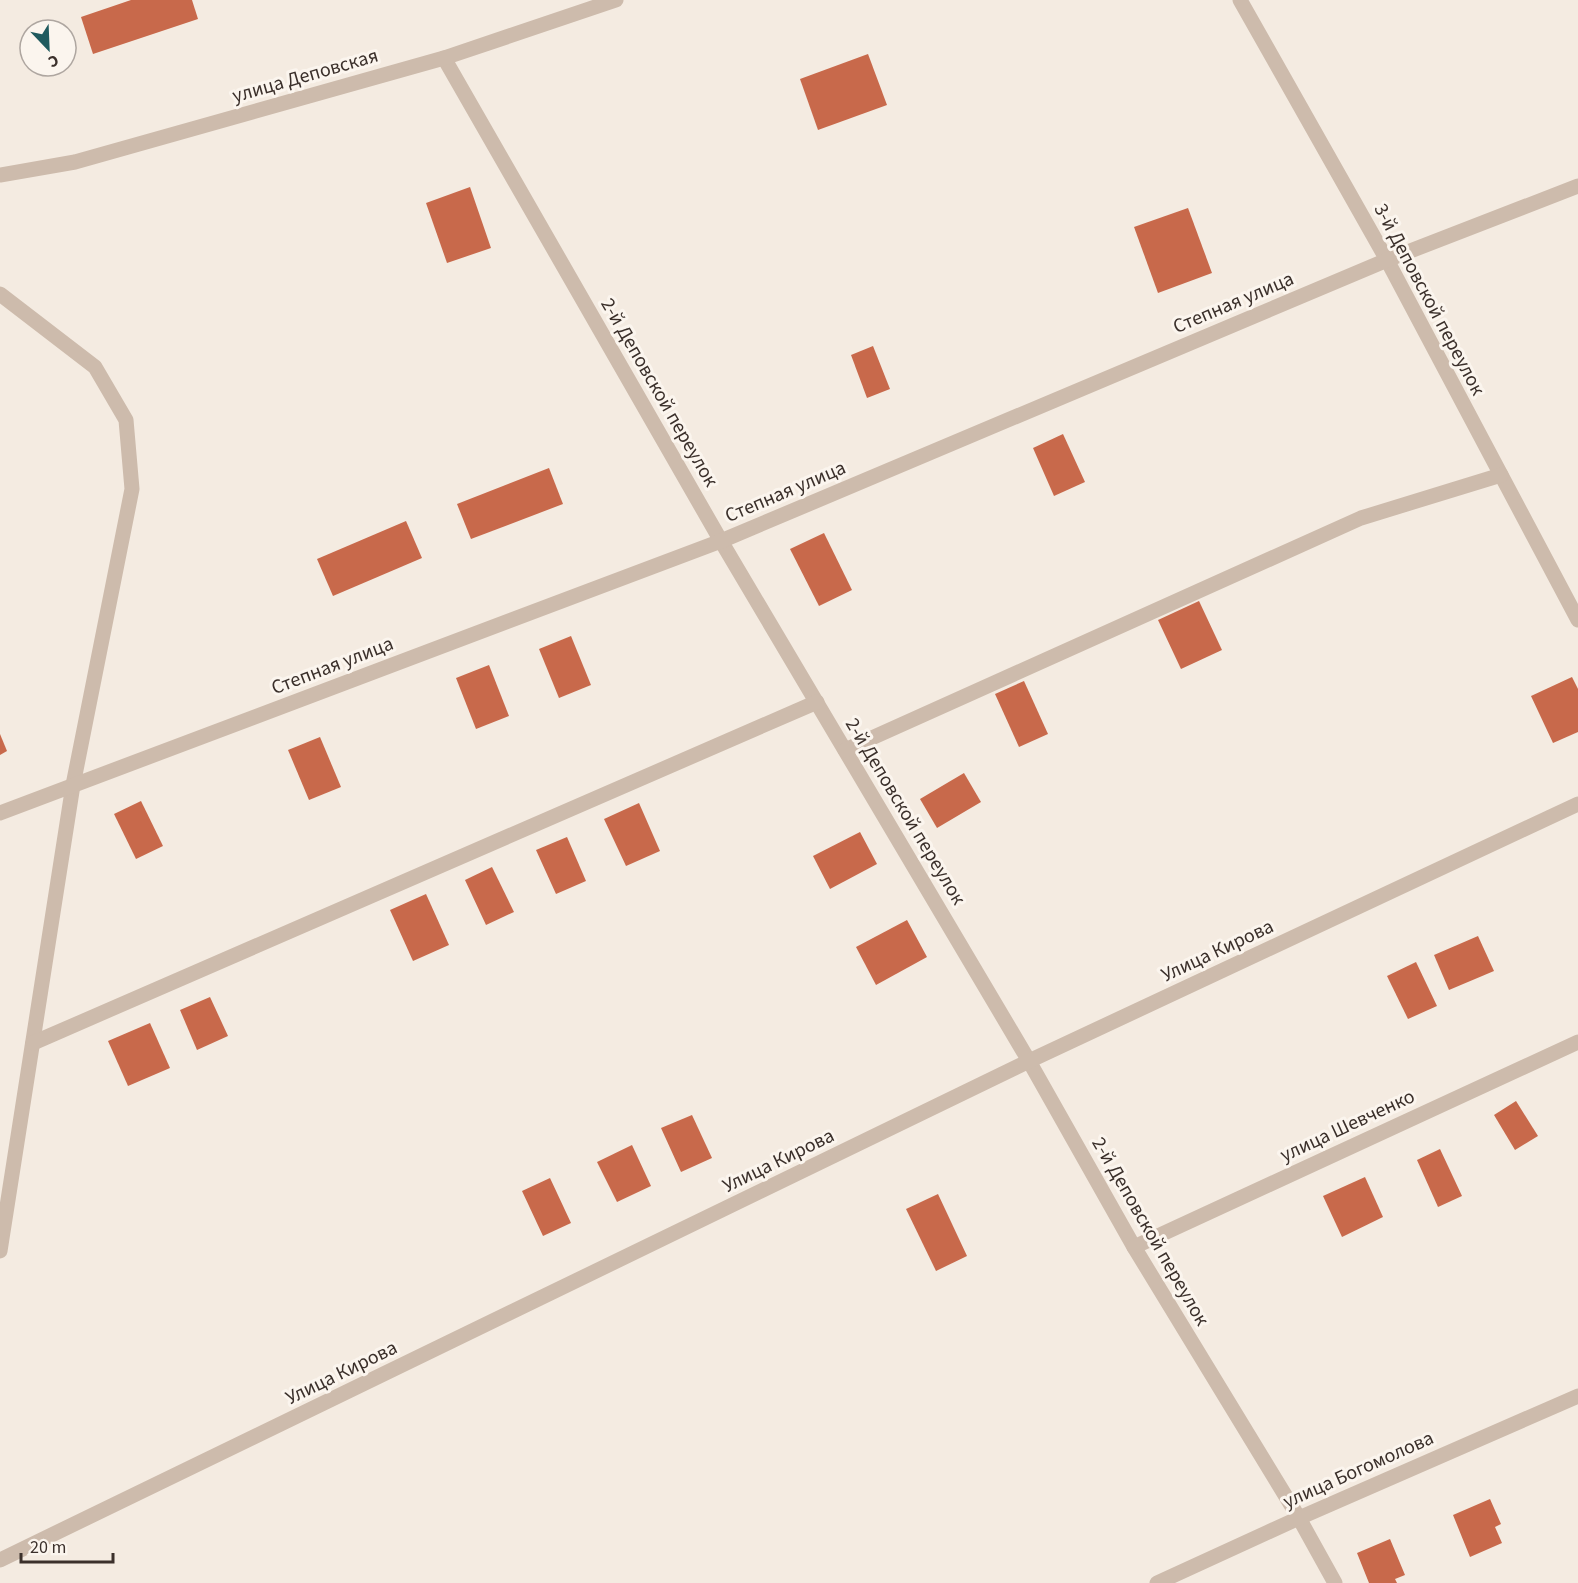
<svg xmlns="http://www.w3.org/2000/svg" width="1578" height="1583" font-family="'Source Sans 3',sans-serif">
<rect width="100%" height="100%" fill="#f4ebe1"/>
<g fill="#c8694b">
<polygon points="131,0 192,0 198,19 93,54 81,17"/>
<polygon points="868,54 887,105 818,130 800,79"/>
<polygon points="470,187 491,248 447,263 426,203"/>
<polygon points="1188,208 1212,273 1158,293 1134,227"/>
<polygon points="873,346 890,389 867,398 851,355"/>
<polygon points="1063,434 1085,482 1054,496 1033,448"/>
<polygon points="549,468 563,504 471,539 457,504"/>
<polygon points="406,521 422,558 333,596 317,559"/>
<polygon points="824,533 852,590 819,606 790,549"/>
<polygon points="1199,601 1222,650 1181,669 1158,620"/>
<polygon points="571,636 591,685 559,698 539,649"/>
<polygon points="489,665 509,716 476,729 456,678"/>
<polygon points="1572,677 1578,689 1578,732 1553,743 1531,696"/>
<polygon points="1024,681 1048,734 1019,747 995,694"/>
<polygon points="0,734 7,751 0,755"/>
<polygon points="320,737 341,787 309,800 288,750"/>
<polygon points="964,773 981,802 937,828 920,799"/>
<polygon points="141,801 163,846 136,859 114,814"/>
<polygon points="639,803 660,851 626,866 604,819"/>
<polygon points="860,832 877,864 830,889 813,856"/>
<polygon points="567,837 586,881 556,894 536,850"/>
<polygon points="492,867 514,912 486,925 465,880"/>
<polygon points="426,894 449,945 413,961 390,910"/>
<polygon points="907,920 927,957 876,985 856,947"/>
<polygon points="1478,936 1494,971 1449,990 1434,955"/>
<polygon points="1416,962 1437,1006 1408,1019 1387,976"/>
<polygon points="210,997 228,1036 197,1050 180,1010"/>
<polygon points="150,1023 170,1068 128,1086 108,1041"/>
<polygon points="1516,1101 1538,1136 1515,1150 1494,1115"/>
<polygon points="692,1115 712,1158 681,1172 661,1128"/>
<polygon points="632,1145 651,1186 617,1202 597,1162"/>
<polygon points="1440,1149 1462,1196 1438,1207 1417,1160"/>
<polygon points="1365,1177 1383,1217 1342,1237 1323,1196"/>
<polygon points="550,1178 571,1223 543,1236 522,1191"/>
<polygon points="938,1194 967,1256 936,1271 906,1209"/>
<polygon points="1490,1499 1501,1524 1495,1527 1502,1543 1470,1557 1453,1515"/>
<polygon points="1390,1539 1405,1575 1395,1579 1397,1583 1369,1583 1357,1553"/>
</g>
<g fill="none" stroke-linecap="round" stroke-linejoin="round">
<g stroke="#cdbbac" stroke-width="15">
<polyline points="1240,0 1387,260 1578,620"/>
<polyline points="444,58 721,541 1029,1061 1134,1247 1299,1518 1335,1583"/>
<polyline points="0,175 75,162 444,58 616,0"/>
<polyline points="0,294 95,367 126,420 132,489 73,785 0,1251"/>
<polyline points="845,750 1361,518 1501,475"/>
<polyline points="0,813 721,541 1387,260 1578,186"/>
<polyline points="33,1043 817,702"/>
<polyline points="1134,1247 1578,1042"/>
<polyline points="0,1560 1029,1061 1578,804"/>
<polyline points="1157,1583 1299,1518 1578,1396"/>
</g>
</g>
<g text-anchor="middle" stroke-width="6" stroke-linejoin="round" paint-order="stroke">
<g font-size="20" fill="#3b302b" stroke="#fbf5ee">
<text transform="translate(305 75) rotate(-16)" y="7">улица Деповская</text>
<text transform="translate(1430 299) rotate(62)" y="7">3-й Деповской переулок</text>
<text transform="translate(1233 302) rotate(-23)" y="7">Степная улица</text>
<text transform="translate(660 392) rotate(60)" y="7">2-й Деповской переулок</text>
<text transform="translate(785 491) rotate(-23)" y="7">Степная улица</text>
<text transform="translate(332 665) rotate(-21)" y="7">Степная улица</text>
<text transform="translate(906 811) rotate(59)" y="7">2-й Деповской переулок</text>
<text transform="translate(1217 950) rotate(-25)" y="7">Улица Кирова</text>
<text transform="translate(1347 1125) rotate(-25)" y="7">улица Шевченко</text>
<text transform="translate(778 1160) rotate(-26)" y="7">Улица Кирова</text>
<text transform="translate(1151 1231) rotate(60)" y="7">2-й Деповской переулок</text>
<text transform="translate(341 1372) rotate(-26)" y="7">Улица Кирова</text>
<text transform="translate(1358 1469) rotate(-24)" y="7">улица Богомолова</text>
</g>
</g>
<g transform="translate(48 48) rotate(157)"><circle r="28" fill="#fbf5ee" stroke="#aea6a0" stroke-width="1.5"/>
<path d="M0-4.5L10 22L0 15L-10 22Z" fill="#1f5a5e"/>
<text y="-9" font-size="16" font-weight="bold" text-anchor="middle" fill="#3b302b">С</text>
</g>
<path d="M21 1553v9h92v-9" fill="none" stroke="#3b302b" stroke-width="3"/>
<text x="30" y="1553" font-size="18" fill="#3b302b" stroke="#fbf5ee" stroke-width="4.5" paint-order="stroke">20 m</text>
</svg>
